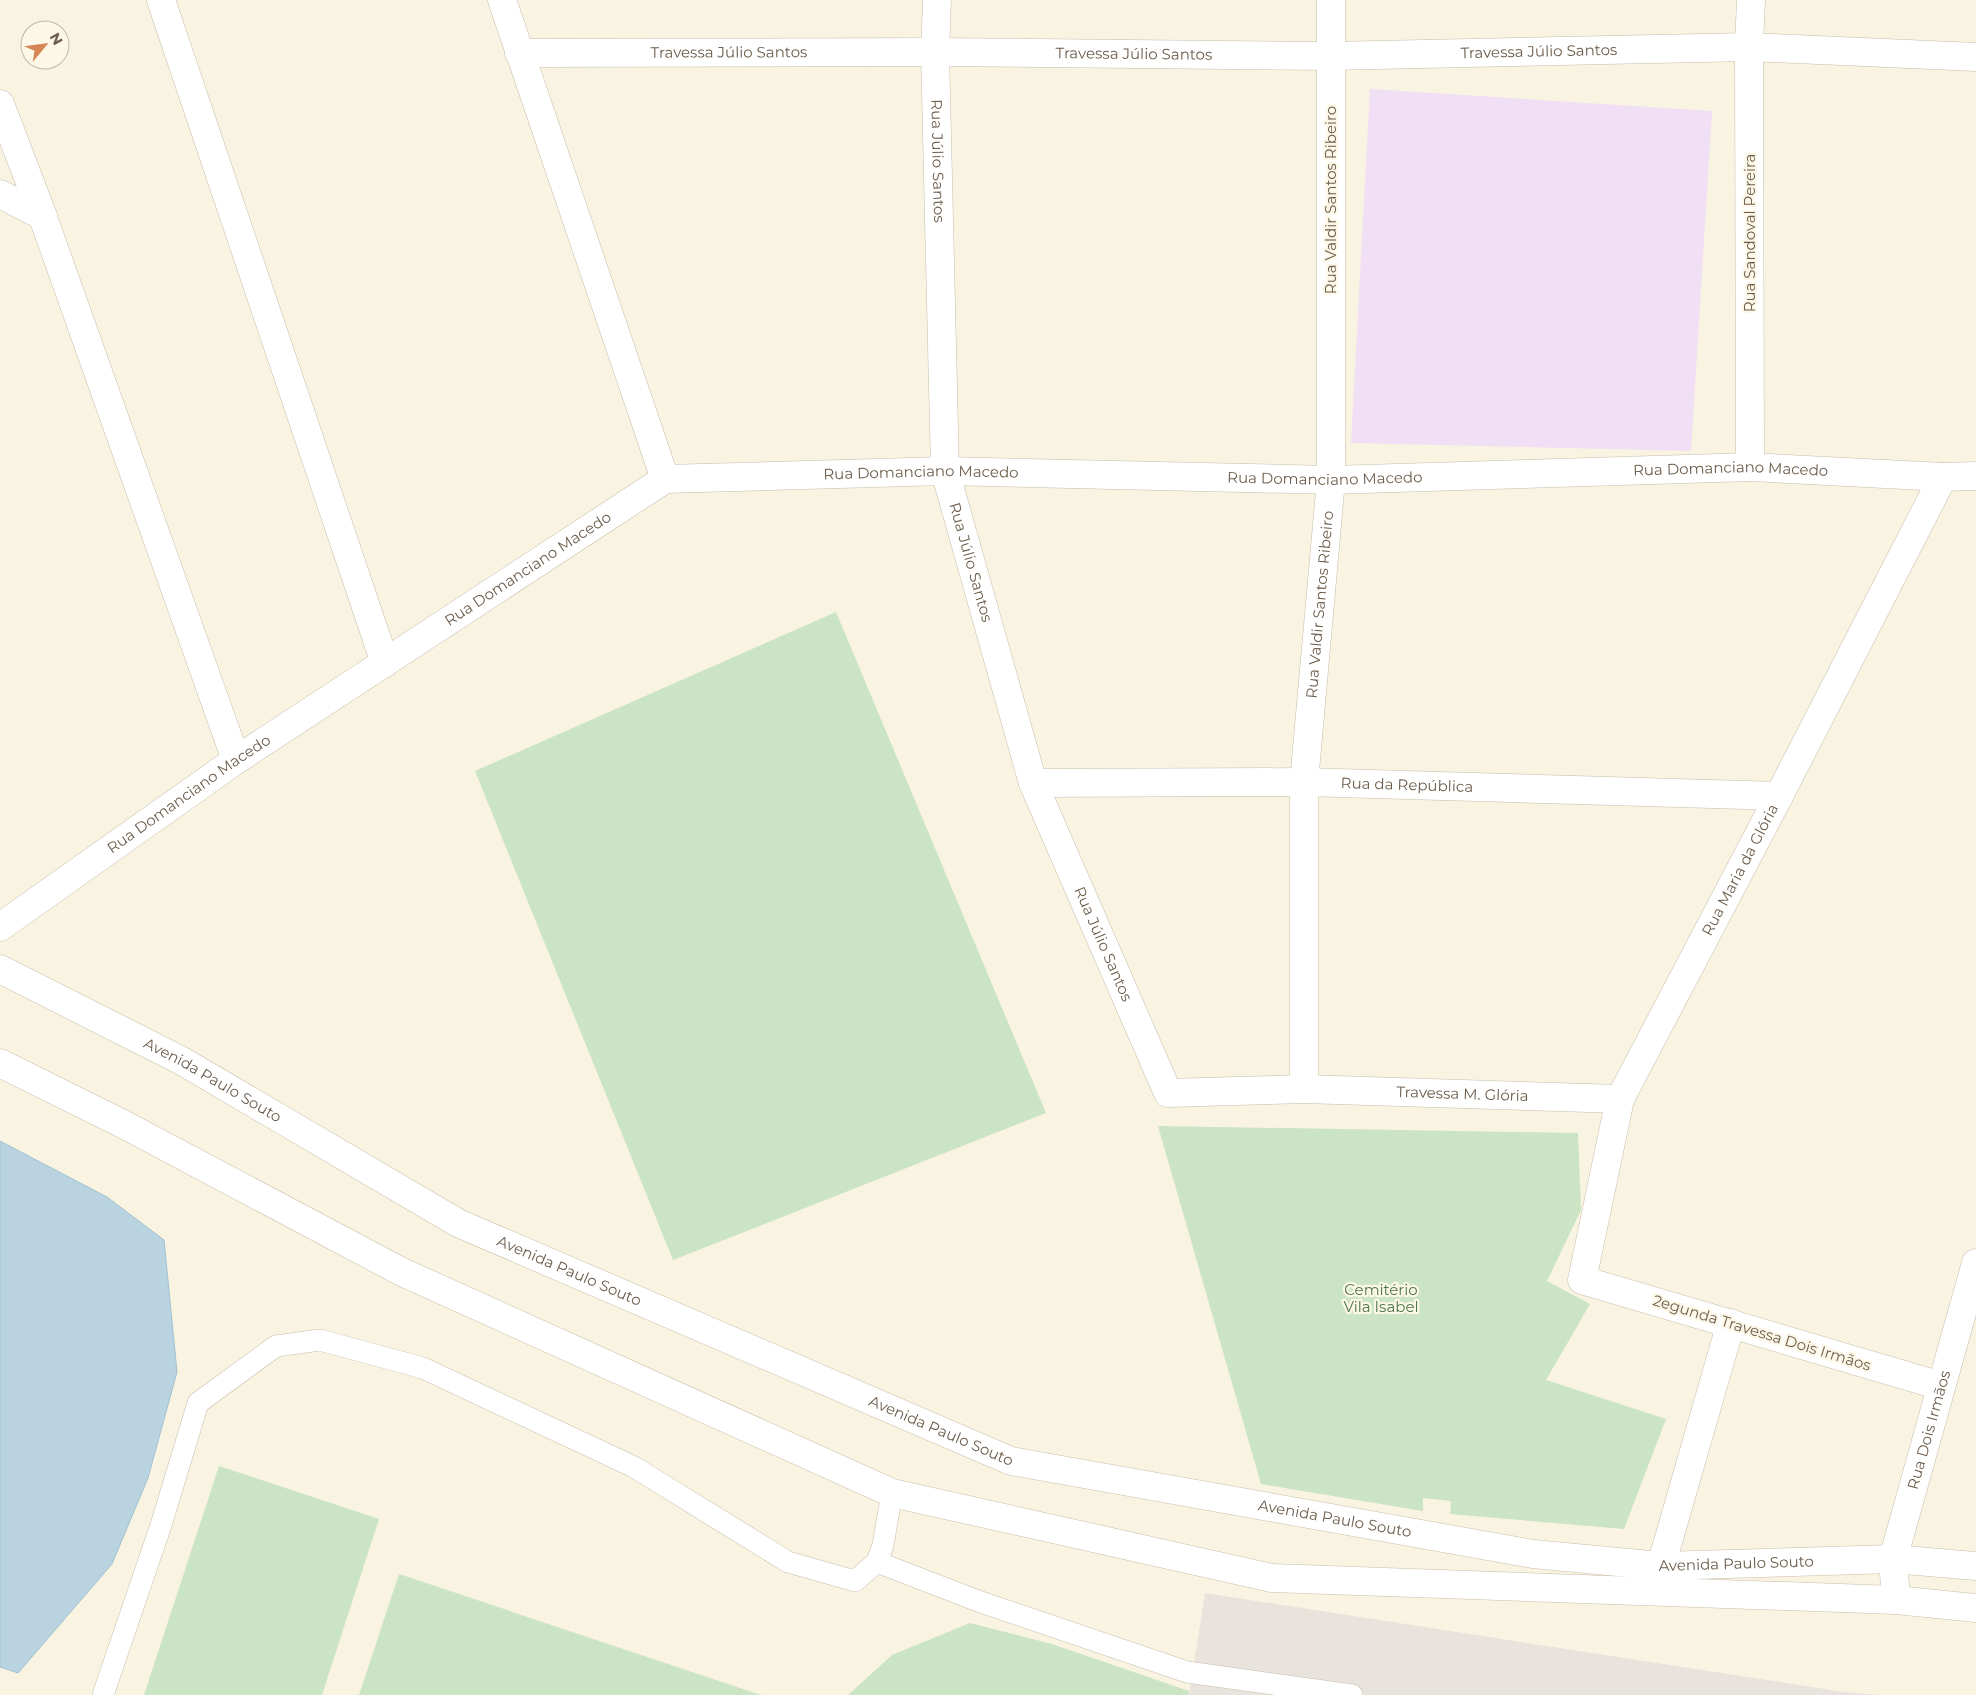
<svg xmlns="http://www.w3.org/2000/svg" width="1976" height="1695" font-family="Montserrat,sans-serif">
<rect width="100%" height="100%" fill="#f9f3e2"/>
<polygon fill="#e8e4dd" points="1205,1593 1844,1692 1879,1695 1189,1695"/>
<polygon fill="#f0dff5" points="1370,89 1712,111 1691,451 1351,443"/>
<g fill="#cbe4c3">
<polygon points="836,612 1046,1113 673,1260 475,771"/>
<polygon points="1158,1126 1578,1133 1581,1210 1547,1281 1590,1304 1546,1380 1666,1419 1624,1529 1450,1514 1451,1501 1423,1498 1423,1511 1261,1484"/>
<polygon points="219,1466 379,1519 322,1695 144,1695"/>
<polygon points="399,1574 761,1695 359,1695"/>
<polygon points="970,1623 1052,1644 1189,1691 1189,1695 848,1695 892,1655"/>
</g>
<polygon fill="#b9d4e0" stroke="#a1c2d0" points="0,1141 107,1197 164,1240 177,1372 148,1478 112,1564 18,1673 0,1667"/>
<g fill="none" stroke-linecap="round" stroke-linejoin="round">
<defs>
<g id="lane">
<polyline points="877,1562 978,1601 1187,1672 1352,1695"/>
<polyline points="103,1695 161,1525 198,1403 276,1346 320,1340 423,1368 634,1467 788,1562 855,1581 877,1562 883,1545 892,1493"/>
</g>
<g id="street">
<polyline points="161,0 385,663"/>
<polyline points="502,0 665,479"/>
<path id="s1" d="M937,0L935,52L945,471L1033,783L1168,1093L1304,1089L1620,1099"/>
<path id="s2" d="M519,53L935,52L1331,56L1749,47L1976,57"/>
<polyline points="0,104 39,206 236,760"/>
<polyline points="0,194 43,216"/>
<polyline points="1750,467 1749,47 1751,0"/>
<path id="s3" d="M1033,783L1304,782L1779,796"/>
<path id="s4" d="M0,927L236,760L665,479L945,471L1331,480L1750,467L1943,477L1976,476"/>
<path id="s5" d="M1304,1089V782L1331,480V0"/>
<path id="s6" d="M1941,1386L1582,1280L1620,1099L1779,796L1943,477"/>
<polyline points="1661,1566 1731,1323"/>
<path id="s7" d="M1896,1600L1893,1559L1976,1263"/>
</g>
<g id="secondary">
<path id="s8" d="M0,969L182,1061L458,1223L1011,1461L1533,1554L1661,1566L1893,1559L1976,1566"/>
<polyline points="0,1063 123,1124 402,1272 892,1493 1272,1578 1896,1600 1976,1608"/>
</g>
</defs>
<use href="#lane" stroke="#c8bcab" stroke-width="22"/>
<use href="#street" stroke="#c8bcab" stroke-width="29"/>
<use href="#secondary" stroke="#cbbda9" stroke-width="29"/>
<use href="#lane" stroke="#fff" stroke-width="21"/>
<use href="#street" stroke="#fff" stroke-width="28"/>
<use href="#secondary" stroke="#fff" stroke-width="28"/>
</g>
<g text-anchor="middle" stroke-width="4.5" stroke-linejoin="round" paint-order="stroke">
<g font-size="15" fill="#6d5d4c" stroke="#fcf7e7">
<text dy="5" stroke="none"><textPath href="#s2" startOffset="1020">Travessa Júlio Santos</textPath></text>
<text dy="5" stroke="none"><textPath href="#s2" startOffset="210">Travessa Júlio Santos</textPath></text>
<text dy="5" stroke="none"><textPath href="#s2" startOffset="615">Travessa Júlio Santos</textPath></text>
<text dy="5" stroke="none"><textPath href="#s1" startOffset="161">Rua Júlio Santos</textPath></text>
<text transform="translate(1331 200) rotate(-90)" y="5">Rua Valdir Santos Ribeiro</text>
<text transform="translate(1750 233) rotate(-90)" y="5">Rua Sandoval Pereira</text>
<text dy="5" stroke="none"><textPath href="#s4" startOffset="1868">Rua Domanciano Macedo</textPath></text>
<text dy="5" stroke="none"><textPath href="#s4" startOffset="1058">Rua Domanciano Macedo</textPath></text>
<text dy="5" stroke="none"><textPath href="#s4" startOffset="1462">Rua Domanciano Macedo</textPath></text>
<text dy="5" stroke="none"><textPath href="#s1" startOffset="566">Rua Júlio Santos</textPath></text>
<text dy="5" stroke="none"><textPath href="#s4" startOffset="638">Rua Domanciano Macedo</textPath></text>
<text dy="5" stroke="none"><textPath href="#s5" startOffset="485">Rua Valdir Santos Ribeiro</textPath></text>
<text dy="5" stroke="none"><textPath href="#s3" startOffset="374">Rua da República</textPath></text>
<text dy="5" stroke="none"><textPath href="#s4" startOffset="231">Rua Domanciano Macedo</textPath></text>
<text dy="5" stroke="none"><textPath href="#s6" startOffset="818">Rua Maria da Glória</textPath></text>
<text dy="5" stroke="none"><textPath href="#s1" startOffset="971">Rua Júlio Santos</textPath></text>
<text dy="5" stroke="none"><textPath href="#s8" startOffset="240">Avenida Paulo Souto</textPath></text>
<text dy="5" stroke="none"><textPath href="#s1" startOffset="1428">Travessa M. Glória</textPath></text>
<text dy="5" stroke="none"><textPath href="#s8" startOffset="645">Avenida Paulo Souto</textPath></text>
<text transform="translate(1762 1333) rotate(17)" y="5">2egunda Travessa Dois Irmãos</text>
<text dy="5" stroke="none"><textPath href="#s8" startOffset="1050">Avenida Paulo Souto</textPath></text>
<text dy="5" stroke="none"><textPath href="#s7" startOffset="175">Rua Dois Irmãos</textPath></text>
<text dy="5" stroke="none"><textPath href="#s8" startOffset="1455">Avenida Paulo Souto</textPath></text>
<text dy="5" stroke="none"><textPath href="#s8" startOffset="1860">Avenida Paulo Souto</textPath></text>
</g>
<g font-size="15" fill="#4f7848" stroke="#fcf7e7">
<text x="1381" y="1295">Cemitério<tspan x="1381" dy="17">Vila Isabel</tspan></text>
</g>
</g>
<g transform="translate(45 45) rotate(61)"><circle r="24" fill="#fcf7e7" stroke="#c3b9a9"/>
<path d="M0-4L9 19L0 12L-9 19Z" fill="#d68554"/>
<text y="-8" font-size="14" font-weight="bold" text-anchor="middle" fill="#6d5d4c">N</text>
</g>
</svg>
